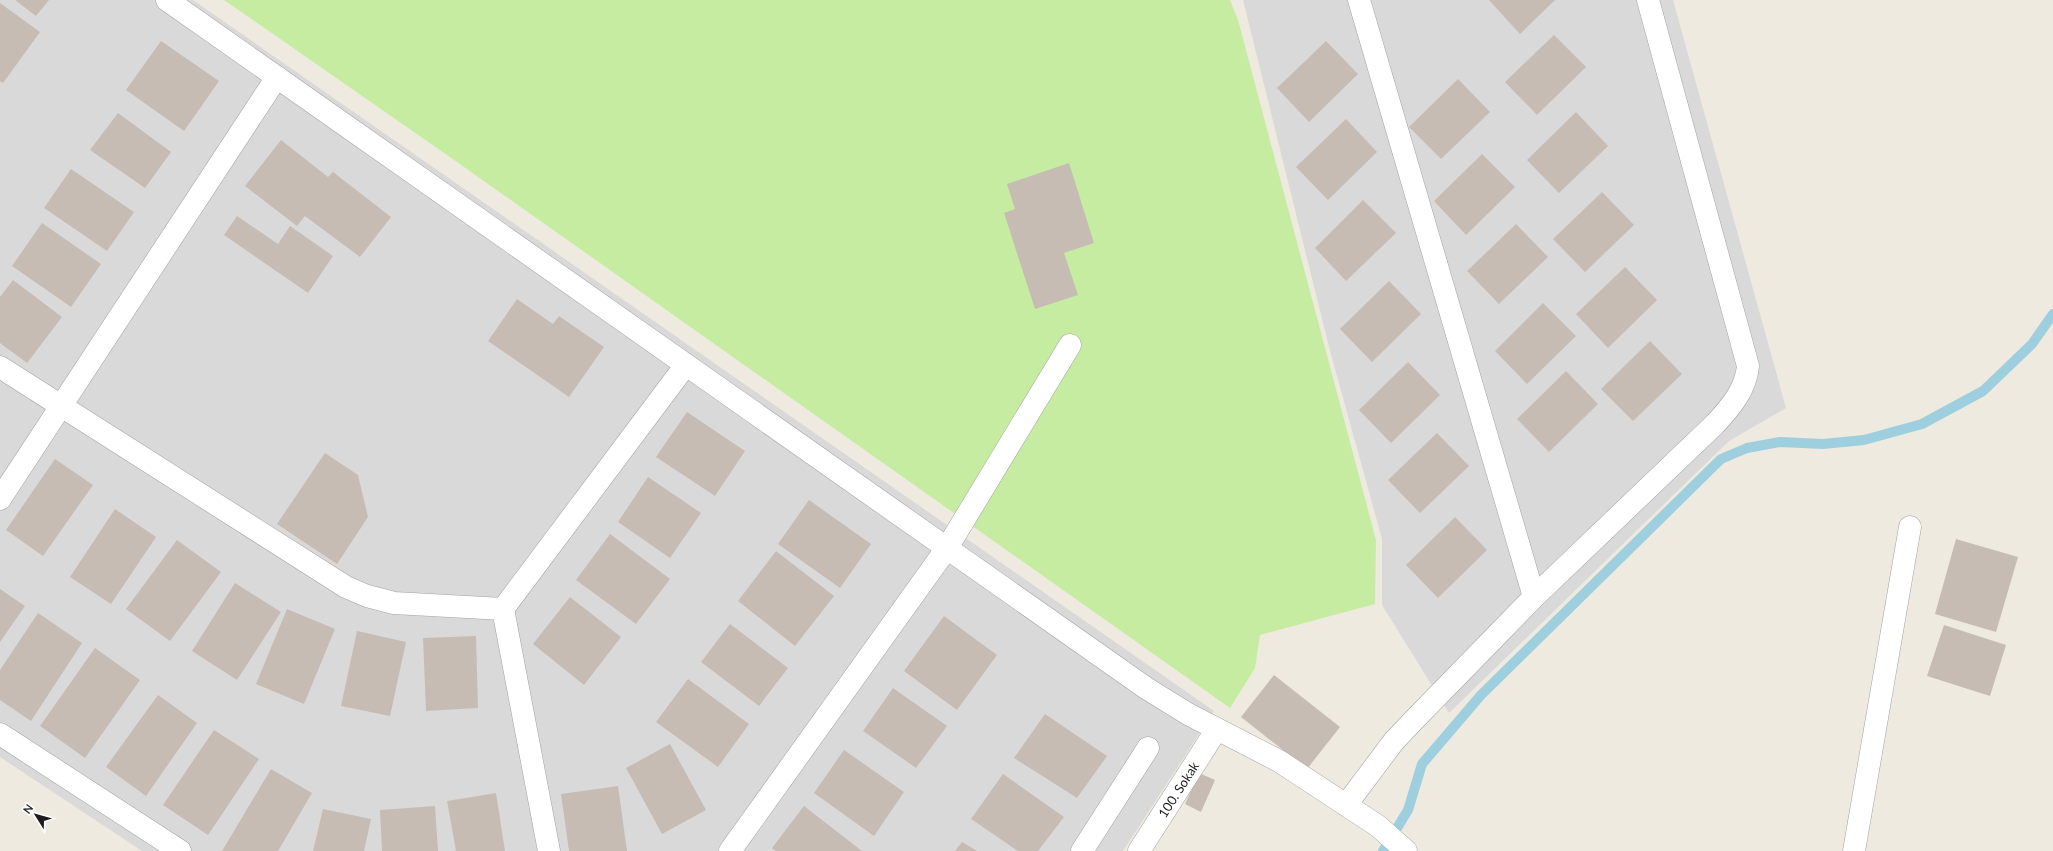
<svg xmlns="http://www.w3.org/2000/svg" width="2053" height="851" font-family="Lato,sans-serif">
<rect width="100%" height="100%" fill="#eeeae0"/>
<g fill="#dad9d9">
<polygon points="0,0 193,0 1214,711 1123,851 142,851 0,757"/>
<polygon points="1243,0 1673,0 1786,408 1729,441 1449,713 1382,605 1382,539 1329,347"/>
</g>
<polygon fill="#c6eca2" points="224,0 1230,0 1238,20 1376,540 1375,604 1260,635 1255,668 1230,708 447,155"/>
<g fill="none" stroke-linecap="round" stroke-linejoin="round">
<polyline stroke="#9ecfdf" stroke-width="10" points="1383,851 1408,810 1422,764 1481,695 1721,459 1747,448 1780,442 1823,444 1864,440 1922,424 1983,391 2032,344 2053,314"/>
</g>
<g fill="#c6bcb4">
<polygon points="15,0 49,0 36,16"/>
<polygon points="1489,0 1555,0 1520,34"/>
<polygon points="0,3 40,32 3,83 0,81"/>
<polygon points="1554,35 1586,67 1537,115 1505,82"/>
<polygon points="161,41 219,81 184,131 126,90"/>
<polygon points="1326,41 1358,74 1309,122 1277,88"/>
<polygon points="1458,79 1490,112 1441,159 1409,127"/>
<polygon points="1576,112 1608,146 1559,193 1527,160"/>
<polygon points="118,113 171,152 145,188 90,150"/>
<polygon points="1346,119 1377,152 1328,200 1296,167"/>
<polygon points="281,140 328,177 333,172 391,217 360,257 305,216 297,226 245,186"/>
<polygon points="1482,154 1515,187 1466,235 1434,201"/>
<polygon points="1069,163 1094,243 1064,253 1078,295 1035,309 1004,213 1015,209 1007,184"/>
<polygon points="71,169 134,212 107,251 44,208"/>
<polygon points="1602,192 1634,225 1585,272 1553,239"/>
<polygon points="1363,200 1396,233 1346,281 1315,248"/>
<polygon points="237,216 278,244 290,226 333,256 308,293 224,235"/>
<polygon points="42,223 101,264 71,307 12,266"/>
<polygon points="1516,224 1548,257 1499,304 1467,271"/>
<polygon points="1625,267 1657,300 1608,348 1576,314"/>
<polygon points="13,280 62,317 27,363 0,343 0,297"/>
<polygon points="1389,281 1421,314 1372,362 1340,329"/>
<polygon points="517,299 553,324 559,316 604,347 569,397 488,341"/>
<polygon points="1543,303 1576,336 1527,384 1495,351"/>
<polygon points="1650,341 1682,374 1633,421 1601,389"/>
<polygon points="1408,362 1440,395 1391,443 1359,410"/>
<polygon points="1566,371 1598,404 1549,452 1517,419"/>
<polygon points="687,412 745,451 715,496 656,457"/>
<polygon points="1437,433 1469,466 1420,513 1388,480"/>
<polygon points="325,453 358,475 368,517 337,564 277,524"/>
<polygon points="55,459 93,485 43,556 6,530"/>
<polygon points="648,477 701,513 670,558 618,522"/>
<polygon points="809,500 871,544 840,588 778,544"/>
<polygon points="115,509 156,537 111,604 70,577"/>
<polygon points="1455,517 1487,550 1438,598 1406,565"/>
<polygon points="610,534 670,579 636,624 576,580"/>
<polygon points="1956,539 2018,557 1996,632 1935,614"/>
<polygon points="177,540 221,572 170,641 126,609"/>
<polygon points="776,551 834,596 795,646 738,601"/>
<polygon points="235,583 281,612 237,680 192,651"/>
<polygon points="0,589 25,606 0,642"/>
<polygon points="570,597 621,637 584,685 533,644"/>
<polygon points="287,609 335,629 304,704 256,684"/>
<polygon points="38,613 82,643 31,721 0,700 0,670"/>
<polygon points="944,616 997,655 957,710 904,671"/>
<polygon points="730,624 788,668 759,706 701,662"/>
<polygon points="1944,625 2006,645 1990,696 1927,676"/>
<polygon points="357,631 406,642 390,716 341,706"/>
<polygon points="476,636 478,708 426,711 423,638"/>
<polygon points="95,648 140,680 85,758 40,726"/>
<polygon points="1274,675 1340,727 1307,769 1241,717"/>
<polygon points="688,679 749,724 718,767 656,722"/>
<polygon points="893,688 947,726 916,768 863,731"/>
<polygon points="158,695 197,723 146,796 106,767"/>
<polygon points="1045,714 1107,756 1077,798 1014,758"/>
<polygon points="214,730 259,759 208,835 163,805"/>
<polygon points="670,744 706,810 662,834 626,768"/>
<polygon points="844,750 904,792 874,836 814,793"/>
<polygon points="271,769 312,793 278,851 222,851"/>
<polygon points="1199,773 1215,780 1201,812 1185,804"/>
<polygon points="1003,774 1064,817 1038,851 1018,851 971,819"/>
<polygon points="618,786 627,851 569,851 561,794"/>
<polygon points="496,793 505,851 456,851 447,801"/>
<polygon points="435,806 438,851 382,851 380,810"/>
<polygon points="804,806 862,851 776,851 772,848"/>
<polygon points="323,809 371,819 364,851 313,851"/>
<polygon points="962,842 977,851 955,851"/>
</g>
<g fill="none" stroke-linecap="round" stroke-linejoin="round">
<defs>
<g id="minor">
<polyline points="167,0 1146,688 1188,714 1279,761 1378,826 1406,851"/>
<polyline points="1359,0 1534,597"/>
<polyline points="0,367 346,587 367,596 394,603 503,609 549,851"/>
<polyline points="0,499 277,77"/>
<polyline points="503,609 685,366"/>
<polyline points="0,734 180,851"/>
<path d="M1346,805L1394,741L1413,721L1534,597L1715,424C1731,407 1746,389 1748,366L1648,0"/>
<polyline points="730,851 947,548 1070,345"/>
<polyline points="1082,851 1148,748"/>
<path id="s1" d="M1139,851L1217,729"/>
<polyline points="1854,851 1910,527"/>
</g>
</defs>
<use href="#minor" stroke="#a3a3a3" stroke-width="23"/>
<use href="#minor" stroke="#fff" stroke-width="22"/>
</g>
<g text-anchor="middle" stroke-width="4" stroke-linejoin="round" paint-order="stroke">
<g font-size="13" fill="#1c1c1c" stroke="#fff">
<text dy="5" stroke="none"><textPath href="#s1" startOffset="73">100. Sokak</textPath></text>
</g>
</g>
<g transform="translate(36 815) rotate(307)" stroke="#ffffff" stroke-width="3" paint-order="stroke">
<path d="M0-3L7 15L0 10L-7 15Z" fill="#1c1c1c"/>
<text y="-6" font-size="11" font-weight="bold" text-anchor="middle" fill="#1c1c1c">N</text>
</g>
</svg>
